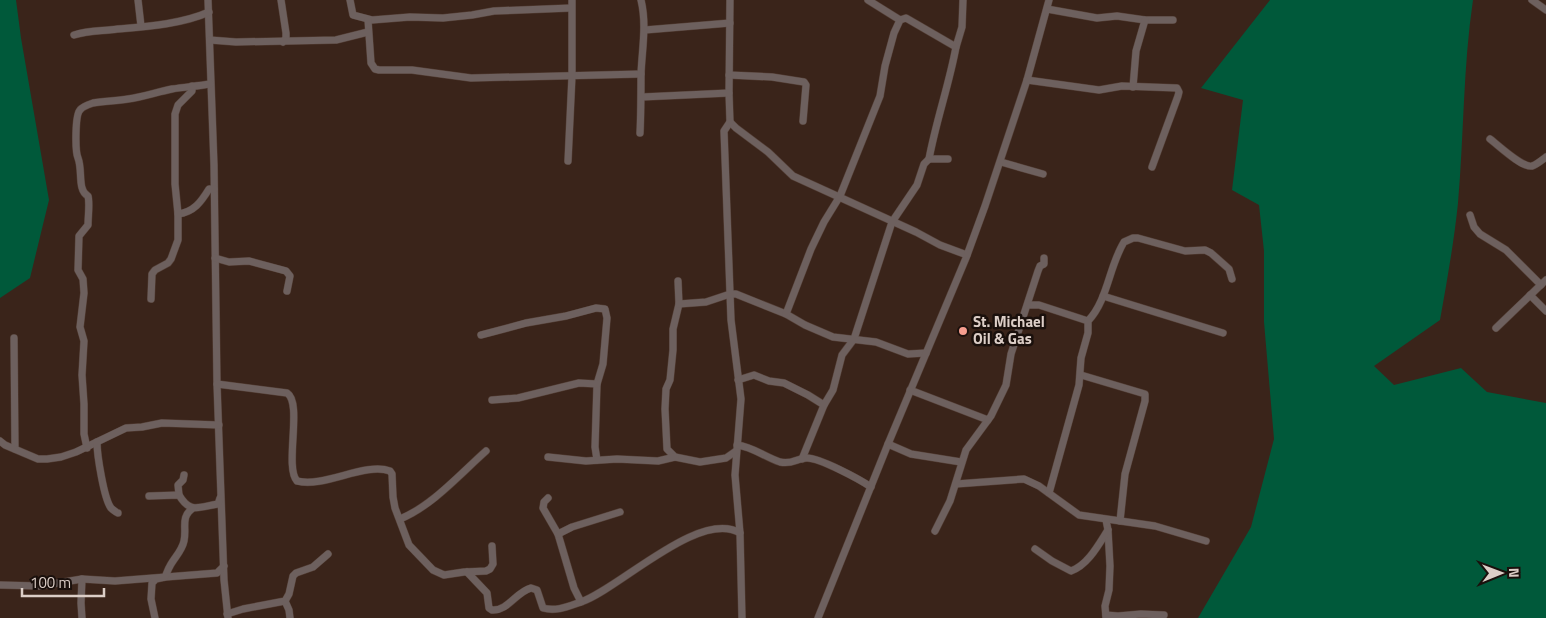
<svg xmlns="http://www.w3.org/2000/svg" width="1546" height="618" font-family="'Titillium Web',sans-serif">
<rect width="100%" height="100%" fill="#3a241a"/>
<g fill="#00593a">
<polygon points="0,0 16,0 21,38 49,200 30,278 0,298"/>
<path d="M1270,0H1473C1463,67 1464,135 1458,203C1454,242 1447,281 1440,320L1374,366L1394,385L1461,368L1487,392L1546,403V618H1198L1251,527L1274,439L1264,322V251L1259,205L1232,190L1243,100L1201,88Z"/>
</g>
<g fill="none" stroke-linecap="round" stroke-linejoin="round">
<defs>
<g id="minor">
<polyline points="138,0 141,26"/>
<polyline points="208,0 214,165 217,384 224,580 228,618"/>
<polyline points="281,0 286,33 286,38 283,42"/>
<polyline points="350,0 353,15 372,20 410,17 443,18 472,15 494,11 571,8"/>
<polyline points="730,0 729,93 730,122 736,128 768,152 793,176 916,232 940,245 967,255"/>
<polyline points="868,0 900,20"/>
<polyline points="1532,0 1546,10"/>
<polyline points="1047,9 1097,18 1117,16 1145,20 1173,20"/>
<polyline points="368,20 371,63 375,69 379,70 412,70 471,78 641,74"/>
<polyline points="645,30 730,23"/>
<path d="M74,35C86,31 97,31 109,30C140,27 180,25 209,12"/>
<polyline points="210,40 236,42 336,40 368,32"/>
<polyline points="729,75 772,77 804,82 806,85 803,121"/>
<polyline points="1027,80 1099,90 1122,86 1177,88 1179,92 1178,96 1152,167"/>
<polyline points="1133,87 1136,51 1145,20"/>
<polyline points="642,97 729,93"/>
<polyline points="730,122 724,131 731,320 741,399 735,475 740,533 742,618"/>
<path d="M640,133C641,113 641,94 641,74C642,49 647,25 641,0"/>
<path d="M1490,139C1498,145 1522,168 1532,166C1536,165 1542,160 1546,157"/>
<path d="M929,159C936,121 949,85 956,47"/>
<polyline points="568,161 572,76 572,0"/>
<polyline points="1001,162 1043,174"/>
<path d="M178,214C194,212 201,202 209,189H214"/>
<polyline points="1470,215 1474,227 1480,234 1506,250 1541,285"/>
<polyline points="215,258 229,262 249,261 286,271 290,276 287,291"/>
<polyline points="678,281 679,304 673,329 673,350 670,380 666,389 665,409 667,449 675,457 700,462 726,458 736,451"/>
<polyline points="1530,295 1546,311"/>
<polyline points="1103,296 1223,333"/>
<polyline points="151,299 152,274 155,270 168,263 171,259 178,240 178,214 175,184 175,114 178,105 192,91 192,86"/>
<polyline points="679,304 706,302 730,294 736,294 786,314 805,325 833,337 876,342 908,354 926,353"/>
<polyline points="1028,305 1039,305 1088,321"/>
<polyline points="786,314 811,249 824,222 840,196 880,96 885,66 894,33 900,20 906,18 956,47 962,27 963,0"/>
<polyline points="1496,328 1546,280"/>
<polyline points="481,335 526,323 566,316 596,308 605,309 607,318 603,364 597,384 595,447 597,460"/>
<polyline points="14,338 15,449"/>
<polyline points="1081,375 1145,394 1145,401 1125,474 1120,521"/>
<polyline points="738,380 754,375 769,381 784,383 808,395 824,405"/>
<path d="M217,384L287,393C303,403 284,467 297,481C324,488 365,462 390,471L392,474L393,497L395,508L409,545L433,570L444,575L464,572L486,571L490,569L493,564L492,546"/>
<polyline points="910,390 988,420"/>
<polyline points="492,400 518,398 579,383 597,384"/>
<polyline points="0,441 5,445 38,459 47,459 61,457 76,452 126,428 142,427 162,423 219,425"/>
<path d="M97,442C97,455 104,499 111,508C112,509 117,513 118,513"/>
<polyline points="888,444 911,454 961,462"/>
<path d="M737,445C753,447 765,457 780,462C793,465 796,458 807,458C820,458 859,479 871,487"/>
<path d="M87,448L84,434V404L82,375L84,341L80,327L84,293L83,279L78,270L79,236L88,225C88,216 90,203 88,196C77,190 83,171 78,158C75,151 75,115 80,110C82,107 90,104 93,103C104,101 116,101 128,99C143,97 157,92 172,89C185,87 198,86 210,84"/>
<polyline points="548,457 586,461 617,459 658,461 675,457"/>
<polyline points="802,459 824,405 833,390 842,355 854,339 892,222 917,185 924,164 929,159 948,159"/>
<polyline points="956,484 1024,479 1039,486 1079,515 1155,526 1206,541"/>
<path d="M1049,493L1079,385L1081,358L1088,333V321C1108,300 1109,266 1124,242L1133,238H1138L1185,251L1205,250L1211,253L1229,269L1232,279"/>
<polyline points="179,495 178,485 183,480 184,475"/>
<path d="M149,496L179,495C190,514 199,507 218,504L220,498"/>
<path d="M548,498L544,502L543,508L558,534L574,588L581,602C619,589 699,509 740,533"/>
<path d="M400,519C432,506 460,474 486,451"/>
<polyline points="1106,520 1108,530 1110,566 1109,590 1105,606 1106,618"/>
<polyline points="935,531 950,501 966,450 991,416 1006,385 1011,354 1038,271 1040,266 1044,264 1044,258"/>
<polyline points="558,534 572,527 620,512"/>
<path d="M1035,549L1052,561L1071,571C1088,565 1099,544 1108,530"/>
<path d="M467,572L487,593L489,608L492,610C508,611 516,592 531,588L537,590L543,608C556,612 569,606 581,602"/>
<polyline points="82,579 81,603 82,618"/>
<polyline points="0,585 40,586 82,579 115,581 217,573 224,566"/>
<polyline points="285,601 289,610 290,618"/>
<polyline points="227,614 243,609 285,601 289,594 293,576 296,573 313,567 328,554"/>
<polyline points="1106,615 1118,616 1141,614 1164,615"/>
<path d="M155,618L151,599L152,583L156,579L165,577C167,573 168,569 170,566C174,558 182,551 184,541C187,528 180,517 193,508"/>
<polyline points="818,618 888,444 966,258 985,206 1027,80 1049,0"/>
</g>
</defs>
<use href="#minor" stroke="#543f36" stroke-width="8"/>
<use href="#minor" stroke="#6d605e" stroke-width="7"/>
</g>
<circle fill="#f59d8e" stroke="#1a100c" stroke-width="2" cx="963" cy="331" r="5"/>
<g text-anchor="middle" stroke-width="5" stroke-linejoin="round" paint-order="stroke">
<g font-size="15" font-weight="bold" fill="#dccec7" stroke="#1a100c" text-anchor="start">
<text x="973" y="327">St. Michael<tspan x="973" dy="17">Oil &amp; Gas</tspan></text>
</g>
</g>
<g transform="translate(1501 573) rotate(89)" stroke="#1a100c" stroke-width="4" paint-order="stroke">
<path d="M0-4L9 19L0 12L-9 19Z" fill="#dccec7"/>
<text y="-8" font-size="14" font-weight="bold" text-anchor="middle" fill="#dccec7">N</text>
</g>
<path d="M22 588v8h82v-8" fill="none" stroke="#dccec7" stroke-width="2.5"/>
<text x="30" y="588" font-size="15" fill="#dccec7" stroke="#1a100c" stroke-width="4" paint-order="stroke">100 m</text>
</svg>
